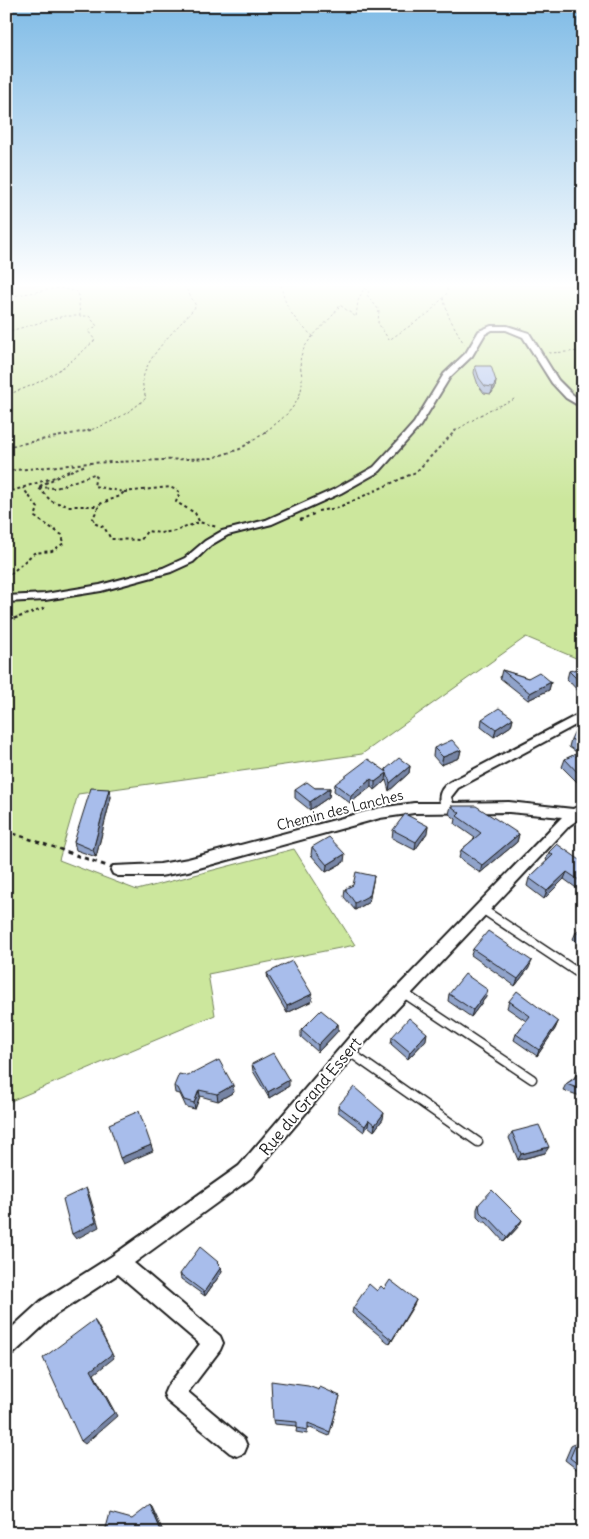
<svg xmlns="http://www.w3.org/2000/svg" width="589" height="1539" font-family="Delius,sans-serif">
<rect width="100%" height="100%" fill="#fff"/>
<filter id="ink" filterUnits="userSpaceOnUse"><feTurbulence type="fractalNoise" baseFrequency=".02" numOctaves="2"/><feDisplacementMap in="SourceGraphic" scale="10" xChannelSelector="R" yChannelSelector="G"/><feConvolveMatrix kernelMatrix="1 2 1 2 8 2 1 2 1" color-interpolation-filters="sRGB"/></filter>
<g filter="url(#ink)">
<polygon fill="#cce79d" stroke="#74825c" points="6,285 583,285 583,661 526,637 362,754 78,794 59,860 137,890 294,849 355,945 208,974 215,1015 6,1103"/>
<g fill="none" stroke-linecap="round" stroke-linejoin="round">
<defs>
<g id="service">
<polyline points="482,909 583,976"/>
<polyline points="402,992 532,1079"/>
<polyline points="348,1051 478,1142"/>
</g>
<g id="minor">
<polygon points="507,326 529,333 558,380 572,394 583,402 583,408 566,398 552,383 523,337 506,330 492,330 485,334 472,356 450,377 420,426 380,471 341,493 272,524 228,535 211,545 193,562 171,572 101,591 45,600 6,602 6,596 45,594 100,585 163,568 185,558 205,541 222,531 266,520 335,489 374,467 397,442 414,423 444,374 466,353 479,331 491,326"/>
<path d="M583,712V721L458,788L451,797L453,803L509,802L573,809L583,804V816L570,825L364,1044L251,1178L134,1263L220,1336L223,1343L220,1350L188,1392L244,1439L247,1446L244,1453L237,1456L230,1453L167,1401L164,1394L167,1387L200,1344L118,1274L55,1315L13,1354L6,1357V1333L41,1301L112,1256L239,1166L352,1034L562,817L509,812L414,813L380,818L188,871L160,876H118L113,874L111,870L113,866L160,864L188,859L380,808L414,803H440C438,794 442,787 450,782Z"/>
</g>
</defs>
<use href="#service" stroke="#1c1c1c" stroke-width="11"/>
<use href="#minor" stroke="#1c1c1c" stroke-width="4"/>
<g stroke="#1c1c1c" stroke-width="1" stroke-dasharray="2.5 2.5" stroke-linecap="butt">
<path d="M281,285C285,309 296,322 314,337"/>
<polyline points="572,285 583,295"/>
<polyline points="6,297 59,288 78,292 80,316"/>
<polyline points="443,298 449,317 464,344"/>
<path d="M6,332L64,316H89L97,326L88,331L95,340C65,368 46,382 6,395"/>
<polyline points="549,353 583,351"/>
<path d="M87,431C110,424 128,414 146,398C144,392 142,385 143,379C147,354 181,325 196,306L184,285"/>
<path d="M266,431C283,419 303,403 302,380C302,370 298,363 302,353C309,334 330,323 340,305L356,317L358,301L364,288L369,291L367,295L379,310L378,323L389,340L429,313L448,292L445,285"/>
<polyline points="455,431 489,410 513,400 515,397"/>
</g>
<g stroke="#1c1c1c" stroke-width="2" stroke-dasharray="3 3" stroke-linecap="butt">
<polyline points="6,447 91,430"/>
<polyline points="6,471 89,463 212,458 240,449 268,430"/>
<polyline points="69,471 38,487 56,488 94,474 96,475 94,486 124,492 120,496 100,504 93,518 96,524 104,527 111,539 141,540 147,531 160,533 176,531 199,522 217,527"/>
<polyline points="70,471 86,465"/>
<polyline points="39,488 51,501 68,506 99,506"/>
<polyline points="124,492 170,487 180,492 176,502 195,513 199,521"/>
<polyline points="6,493 58,476"/>
<polyline points="318,511 337,508 416,472 456,430"/>
<polyline points="300,520 314,514"/>
<polyline points="6,578 34,553 52,551 64,543 62,535 35,517 38,508 23,488"/>
<polyline points="19,617 45,608"/>
</g>
<g stroke="#1c1c1c" stroke-width="2.5" stroke-dasharray="4 4" stroke-linecap="butt">
<polyline points="6,621 22,616"/>
<polyline points="6,831 71,853"/>
</g>
<polyline stroke="#1c1c1c" stroke-width="3" stroke-dasharray="4.5 4.5" stroke-linecap="butt" points="67,852 107,866"/>
<use href="#service" stroke="#fff" stroke-width="8"/>
<use href="#minor" fill="#fff" fill-rule="evenodd"/>
</g>
<g fill="#90a3ca" stroke="#1c1c1c">
<polygon points="475,366 496,381 495,388 491,394 484,393 478,385 474,373"/>
<polygon points="583,669 583,691 579,692 567,679 569,671"/>
<polygon points="502,670 528,678 551,682 549,690 528,700 500,678"/>
<polygon points="513,718 511,726 494,737 481,727 482,719"/>
<polygon points="571,739 583,742 578,753 569,747"/>
<polygon points="434,748 461,750 459,758 441,765 433,756"/>
<polygon points="580,752 583,779 577,782 562,767 565,759"/>
<polygon points="410,766 409,773 389,791 386,780 375,790 371,787 350,803 334,791 335,784 386,771 386,769"/>
<polygon points="315,788 330,788 329,797 310,810 295,798 295,790"/>
<polygon points="109,789 111,797 96,857 76,850 74,842"/>
<polygon points="451,806 519,834 517,842 480,873 459,858 461,850 475,838 455,824 456,819 449,814"/>
<polygon points="393,830 427,833 415,850 392,838"/>
<polygon points="312,847 344,862 326,872 311,855"/>
<polygon points="549,852 583,862 583,886 579,890 564,879 544,899 527,886 529,878 547,861 546,860"/>
<polygon points="374,876 369,902 355,910 344,897 345,889"/>
<polygon points="583,925 583,950 580,948 582,946 573,939 576,932"/>
<polygon points="473,949 529,968 515,986 471,955"/>
<polygon points="267,973 312,1001 287,1013 268,980"/>
<polygon points="449,994 486,997 471,1017 448,1001"/>
<polygon points="509,1001 558,1022 555,1029 537,1056 514,1040 516,1034 526,1021 507,1008"/>
<polygon points="338,1024 338,1031 318,1052 301,1037 301,1030"/>
<polygon points="392,1037 426,1040 408,1059 391,1044"/>
<polygon points="252,1064 289,1086 269,1098 253,1071"/>
<polygon points="579,1069 583,1070 583,1097 563,1090 566,1084 574,1078"/>
<polygon points="174,1086 234,1092 218,1101 200,1096 195,1109 186,1107 180,1094 175,1093"/>
<polygon points="338,1106 383,1119 374,1131 368,1126 364,1132 338,1112"/>
<polygon points="512,1132 545,1153 518,1160 509,1138"/>
<polygon points="479,1204 522,1220 519,1226 504,1242 486,1222 482,1222 477,1217 477,1209"/>
<polygon points="219,1265 221,1267 222,1272 205,1296 181,1279 180,1274"/>
<polygon points="384,1289 416,1300 390,1344 352,1313 353,1308 377,1291"/>
<polygon points="319,1390 340,1396 329,1436 308,1427 307,1434 296,1432 297,1426 274,1424 273,1420"/>
<polygon points="583,1426 583,1474 565,1460 571,1446 575,1444"/>
</g>
<g fill="#7684a4" stroke="#1c1c1c">
<polygon points="496,381 495,388 491,394 493,387"/>
<polygon points="551,682 549,690 528,700 530,693"/>
<polygon points="583,683 583,691 579,692 582,684"/>
<polygon points="513,718 511,726 494,737 496,729"/>
<polygon points="461,750 459,758 441,765 443,757"/>
<polygon points="410,766 409,773 389,791 390,783"/>
<polygon points="387,773 386,780 375,790 375,782"/>
<polygon points="583,773 583,779 577,782 579,774"/>
<polygon points="371,779 371,787 350,803 351,796"/>
<polygon points="330,788 329,797 310,810 310,802"/>
<polygon points="109,789 111,797 96,857 93,850"/>
<polygon points="428,826 427,833 415,850 416,842"/>
<polygon points="519,834 517,842 480,873 482,865"/>
<polygon points="345,854 344,862 326,872 327,865"/>
<polygon points="567,872 564,879 544,899 547,891"/>
<polygon points="374,876 369,902 355,910 355,903"/>
<polygon points="583,881 583,886 579,890 582,882"/>
<polygon points="532,961 529,968 515,986 518,979"/>
<polygon points="488,990 486,997 471,1017 473,1010"/>
<polygon points="312,994 312,1001 287,1013 287,1006"/>
<polygon points="558,1022 555,1029 537,1056 539,1050"/>
<polygon points="338,1024 338,1031 318,1052 318,1045"/>
<polygon points="427,1033 426,1040 408,1059 410,1052"/>
<polygon points="289,1080 289,1086 269,1098 268,1092"/>
<polygon points="233,1085 234,1092 218,1101 217,1094"/>
<polygon points="199,1090 200,1096 195,1109 194,1103"/>
<polygon points="384,1113 383,1119 374,1131 375,1125"/>
<polygon points="369,1120 368,1126 364,1132 365,1126"/>
<polygon points="151,1145 153,1151 123,1164 120,1158"/>
<polygon points="549,1147 545,1153 518,1160 521,1154"/>
<polygon points="86,1188 89,1194 99,1227 76,1239 72,1234"/>
<polygon points="522,1220 519,1226 504,1242 507,1237"/>
<polygon points="221,1267 222,1272 205,1296 204,1292"/>
<polygon points="416,1300 414,1305 390,1344 392,1340"/>
<polygon points="94,1320 97,1324 114,1358 94,1374 117,1416 85,1444 81,1441 91,1370"/>
<polygon points="150,1505 152,1507 164,1533 162,1533"/>
</g>
<g fill="#a8bdeb" stroke="#1c1c1c">
<polygon points="475,366 491,366 496,381 493,387 485,386 479,378"/>
<polygon points="581,668 583,669 583,683 582,684 569,671"/>
<polygon points="502,670 528,678 539,672 551,682 530,693"/>
<polygon points="499,708 513,718 496,729 482,719"/>
<polygon points="581,718 583,720 583,740 581,744 571,739"/>
<polygon points="452,740 461,750 443,757 434,748"/>
<polygon points="580,752 583,755 583,773 579,774 565,759"/>
<polygon points="399,758 410,766 390,783 387,773 375,782 371,779 351,796 335,784 368,759 387,772 386,769"/>
<polygon points="307,782 315,788 330,788 310,802 295,790"/>
<polygon points="91,788 109,789 93,850 74,842"/>
<polygon points="451,806 476,806 519,834 482,865 461,850 481,833 457,816 460,813"/>
<polygon points="405,814 428,826 416,842 393,830"/>
<polygon points="329,837 345,854 327,865 312,847"/>
<polygon points="557,844 583,862 583,881 582,882 567,872 547,891 529,878 553,855 549,852"/>
<polygon points="356,872 374,876 370,895 355,903 345,889 353,885"/>
<polygon points="583,925 583,937 576,932"/>
<polygon points="488,931 532,961 518,979 473,949"/>
<polygon points="292,961 312,994 287,1006 267,973"/>
<polygon points="465,974 488,990 473,1010 449,994"/>
<polygon points="517,991 558,1022 539,1050 516,1034 530,1016 509,1001"/>
<polygon points="321,1010 338,1024 318,1045 301,1030"/>
<polygon points="409,1018 427,1033 410,1052 392,1037"/>
<polygon points="273,1053 289,1080 268,1092 252,1064"/>
<polygon points="219,1060 233,1085 217,1094 199,1090 194,1103 184,1100 178,1088 174,1086 179,1074 188,1076"/>
<polygon points="579,1069 583,1070 583,1090 566,1084 575,1078"/>
<polygon points="354,1087 384,1113 375,1125 369,1120 365,1126 338,1106"/>
<polygon points="139,1111 151,1145 120,1158 109,1124"/>
<polygon points="539,1125 549,1147 521,1154 512,1132"/>
<polygon points="86,1188 96,1222 72,1234 63,1199"/>
<polygon points="492,1190 522,1220 507,1237 488,1217 485,1217 480,1212 479,1204"/>
<polygon points="200,1247 218,1262 217,1263 221,1267 204,1292 180,1274"/>
<polygon points="390,1280 416,1300 392,1340 353,1308 369,1284 377,1291 381,1286 384,1289"/>
<polygon points="94,1320 112,1354 91,1370 114,1413 81,1441 43,1358"/>
<polygon points="271,1381 308,1386 319,1390 320,1387 340,1396 330,1432 308,1423 308,1430 297,1428 297,1422 273,1420"/>
<polygon points="583,1434 583,1468 570,1458 576,1444 578,1446"/>
<polygon points="150,1505 162,1533 101,1533 106,1528 110,1513 132,1519"/>
</g>
</g>
<linearGradient id="sky" x2="0" y2="1"><stop stop-color="#7fbbe6"/><stop offset="0.57" stop-color="#fff"/><stop offset="1" stop-color="#fff" stop-opacity="0"/></linearGradient>
<rect width="589" height="500" fill="url(#sky)"/>
<g text-anchor="middle" stroke-width="4" stroke-linejoin="round" paint-order="stroke">
<g font-size="14" fill="#1c1c1c" stroke="#fff">
<text transform="translate(340 810) rotate(-14)" y="5">Chemin des Lanches</text>
</g>
<g font-size="16" fill="#1c1c1c" stroke="#fff">
<text transform="translate(310 1096) rotate(-50)" y="6">Rue du Grand Essert</text>
</g>
</g>
<rect width="589" height="1539" fill="none" stroke="#fff" stroke-width="25"/>
<rect x="12" y="12" width="564" height="1514" fill="none" stroke="#1c1c1c" stroke-width="2" filter="url(#ink)"/>
</svg>
